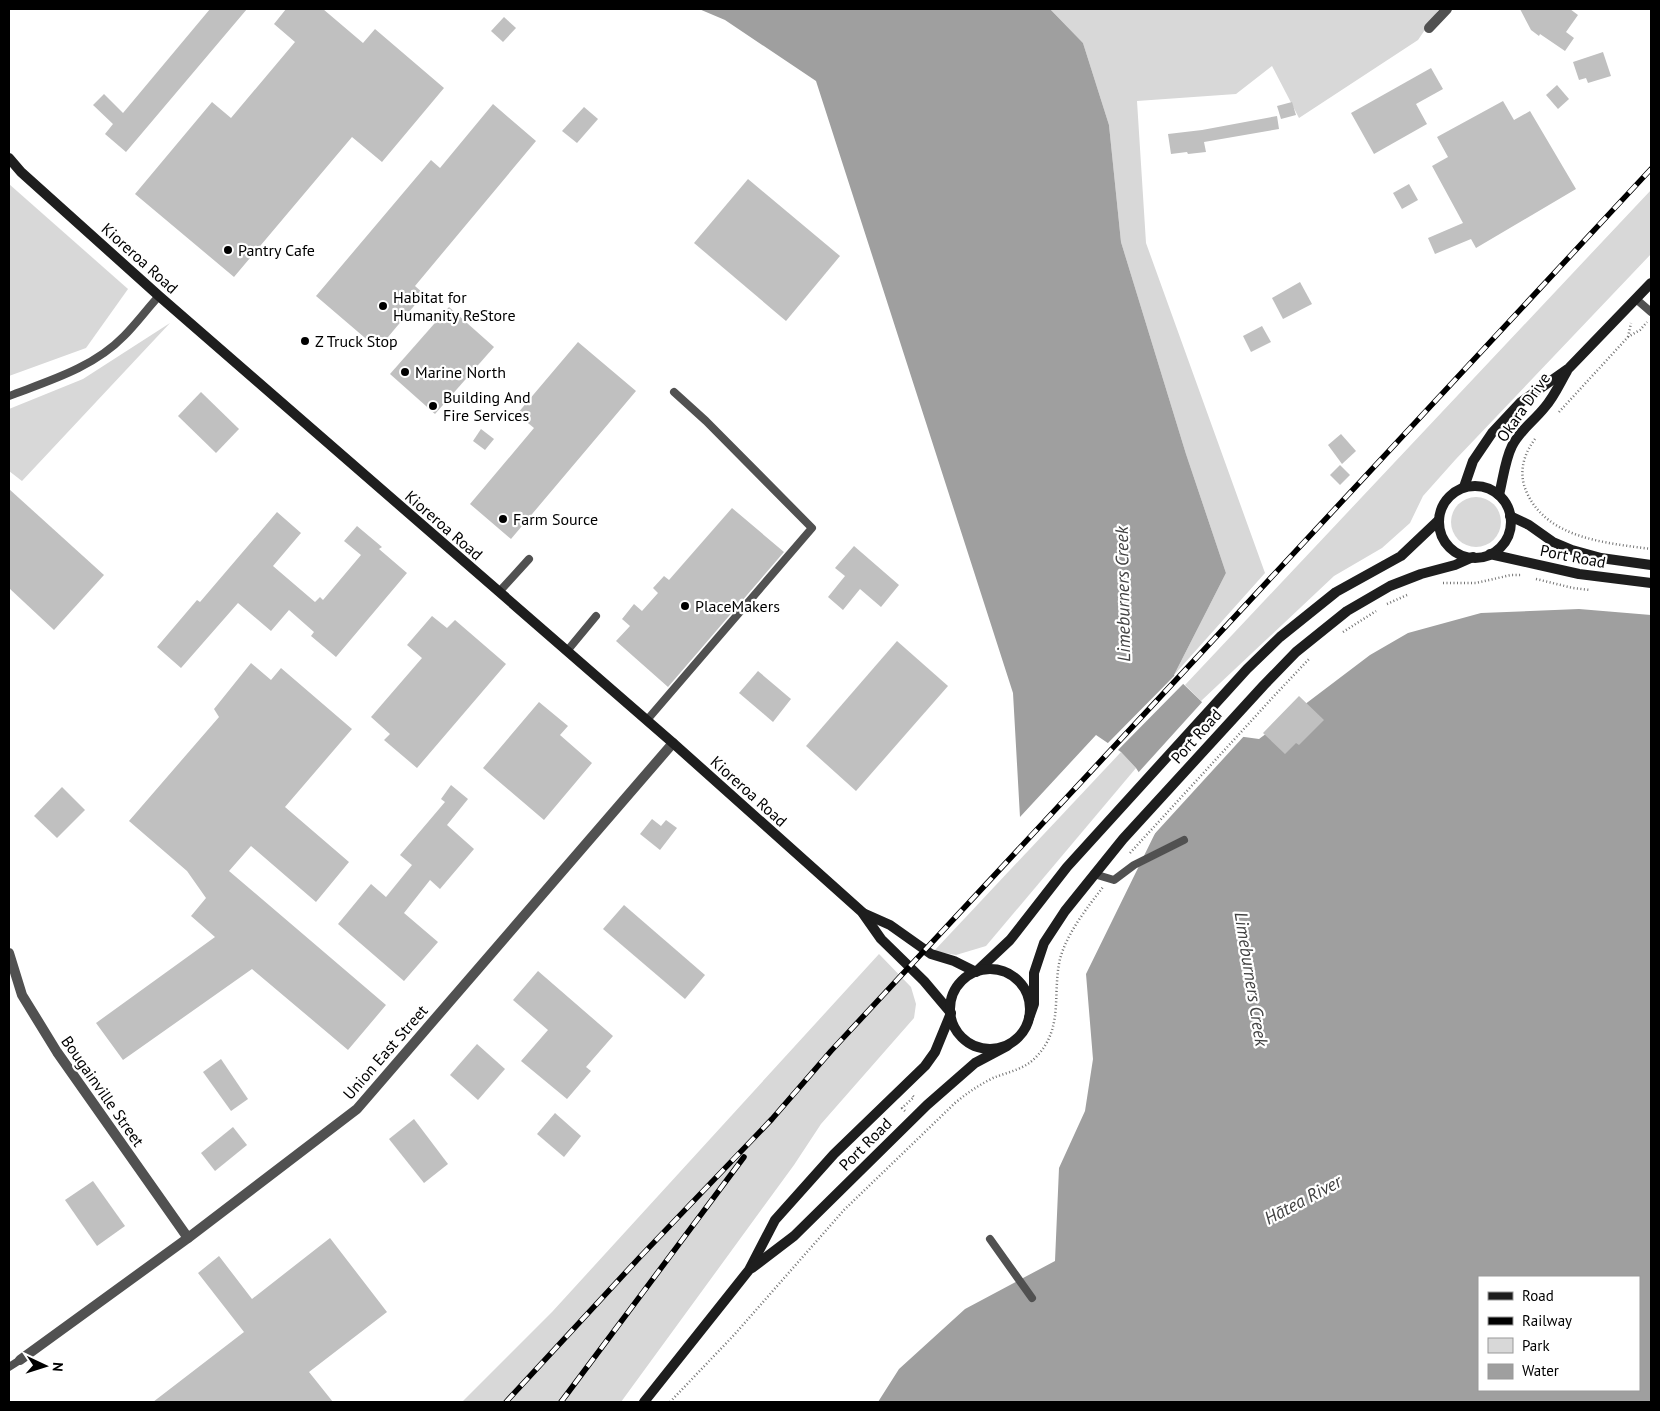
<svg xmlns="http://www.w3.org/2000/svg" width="1660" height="1411" font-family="'PT Sans',sans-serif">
<rect width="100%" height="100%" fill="#fff"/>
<g fill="#d8d8d8">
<polygon points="1050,9 1439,9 1418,40 1299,118 1272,66 1236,94 1137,101 1146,243 1265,573 1174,675 1226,573 1186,454 1121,242 1109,125 1083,43"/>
<polygon points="9,184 128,289 86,348 9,376"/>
<polygon points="1651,190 1651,254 1456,459 1423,496 1410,523 1382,548 1334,576 1201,701 1185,685"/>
<polygon points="170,323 22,481 9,471 9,409 83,379"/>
<circle cx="1476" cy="522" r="25"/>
<polygon points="1121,752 1136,768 986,946 956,955 934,951"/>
<polygon points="879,954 911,987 916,1004 914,1018 821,1124 794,1165 621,1402 462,1402 552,1312"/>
</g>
<path fill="#9f9f9f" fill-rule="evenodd" d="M699,9H1050L1083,43L1109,125L1121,242L1186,454L1226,573L1174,675L1237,736L1259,739L1370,655L1408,633L1481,613L1579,609L1651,615V1402H878L899,1369L965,1309L1055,1261L1059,1168L1085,1111L1093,1059L1086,974L1165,813L1136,768L1121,752L1096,735L1020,817L1013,693L816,81L725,20ZM1479,1277H1639V1390H1479Z"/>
<g fill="#fff">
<polygon points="1178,672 1177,674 1185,682 1116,752 1106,745"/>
<polygon points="1204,700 1238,734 1245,735 1149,840 1162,813 1137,774"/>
</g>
<g fill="#c0c0c0">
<polygon points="210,9 247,9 126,152 105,134 113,124 93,105 104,94 123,113"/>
<polygon points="286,9 323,9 363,43 375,29 444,88 382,162 352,137 234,277 135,194 212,102 231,118 295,42 274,24"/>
<polygon points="1520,9 1570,9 1578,15 1566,32 1574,38 1565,51 1540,34 1539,36 1531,30"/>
<polygon points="504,17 516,28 503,42 491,31"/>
<polygon points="1603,52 1611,76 1588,83 1586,78 1579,80 1573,62"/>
<polygon points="1431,68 1443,89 1416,104 1427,124 1374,154 1351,113"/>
<polygon points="1557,85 1569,99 1558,109 1546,95"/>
<polygon points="1503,101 1514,120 1530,111 1576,189 1476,248 1471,239 1435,254 1428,238 1463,223 1432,166 1448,157 1437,137"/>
<polygon points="1292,102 1296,115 1281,119 1277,106"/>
<polygon points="493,104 536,141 415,286 424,294 378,349 316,296 431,160 440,168"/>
<polygon points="584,107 598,119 577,143 562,131"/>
<polygon points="1277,116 1279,129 1204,142 1206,152 1188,154 1187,152 1171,154 1168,134 1202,130"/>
<polygon points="748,179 840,256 786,321 694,243"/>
<polygon points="1409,184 1418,200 1402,209 1393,193"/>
<polygon points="1300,282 1312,304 1283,319 1272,298"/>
<polygon points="449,307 494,347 435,414 390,374"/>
<polygon points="1262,326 1271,342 1251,352 1243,336"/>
<polygon points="578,342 636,391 511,539 470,504 534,428 517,414"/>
<polygon points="201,392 239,429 216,453 178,416"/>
<polygon points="481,429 494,439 485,450 473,441"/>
<polygon points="1341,434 1356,451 1342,464 1328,445"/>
<polygon points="1340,465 1350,475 1340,485 1330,475"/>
<polygon points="9,489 104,575 54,630 9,588"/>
<polygon points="732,508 784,552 668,687 616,641 630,626 622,619 634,604 642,611 658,593 653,588 664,576 669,580"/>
<polygon points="277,512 301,533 273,566 315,602 320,597 323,600 361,555 344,541 357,526 382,547 379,549 407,573 336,657 311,636 314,632 289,610 271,631 238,603 181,668 157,647 197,600 200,602"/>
<polygon points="854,546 899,585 881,607 860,589 843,610 828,597 845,576 835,568"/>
<polygon points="432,616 447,628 455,620 506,664 417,768 384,740 390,734 371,717 422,658 407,645"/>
<polygon points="897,641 948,686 856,791 806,746"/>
<polygon points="251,663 271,680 281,668 352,729 285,807 349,862 316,902 251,846 229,871 386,1005 348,1050 252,969 123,1060 96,1023 215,937 191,916 206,898 187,871 129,821 219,717 214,709"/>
<polygon points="758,671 791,699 773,722 739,693"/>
<polygon points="1299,696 1324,720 1299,745 1296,743 1285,754 1263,733"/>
<polygon points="539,702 568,726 560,735 592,763 544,820 483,768"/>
<polygon points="451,785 468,799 447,825 474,849 440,889 430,880 404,913 438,942 404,981 338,924 371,884 386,897 412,865 400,855 445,802 441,799"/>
<polygon points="62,787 85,810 57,838 34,816"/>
<polygon points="652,819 661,826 666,820 677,828 660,850 640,834"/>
<polygon points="624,905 705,975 685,999 603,929"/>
<polygon points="538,971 613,1036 586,1067 591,1071 567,1099 521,1061 548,1030 513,1000"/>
<polygon points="477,1044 505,1069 478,1100 450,1075"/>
<polygon points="221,1059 248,1099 231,1111 203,1072"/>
<polygon points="555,1113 581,1136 564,1157 537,1134"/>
<polygon points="414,1119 448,1164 424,1183 389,1139"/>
<polygon points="233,1127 247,1145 215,1171 201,1153"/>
<polygon points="93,1181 125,1226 97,1246 65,1200"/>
<polygon points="330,1238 387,1312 309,1372 333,1402 153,1402 244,1332 198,1273 219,1256 252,1299"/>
</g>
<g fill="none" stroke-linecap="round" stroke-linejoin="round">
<g stroke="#737373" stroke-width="2.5" stroke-dasharray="1 2.5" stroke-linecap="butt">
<polyline points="1628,337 1631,323"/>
<polyline points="1559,412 1628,337 1640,330 1647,322"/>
<path d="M1535,439C1523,455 1518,474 1527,493C1548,539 1607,543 1651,549"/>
<polyline points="1536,579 1573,588 1590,590"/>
<polyline points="1443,583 1476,583 1511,575 1521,575"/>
<polyline points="1387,604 1407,595"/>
<polyline points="1343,632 1376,611"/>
<polyline points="1130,853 1275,695 1309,659"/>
<polyline points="905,1111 902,1108 914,1097 912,1095"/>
<path d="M670,1402L734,1335L844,1210L955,1103C967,1093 979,1085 993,1078C1008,1072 1026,1069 1037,1056C1064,1027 1052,994 1060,959C1067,933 1087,908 1103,887"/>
</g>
<g stroke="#515151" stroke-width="8">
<polyline points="1636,299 1651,312"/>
<path d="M9,396C48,381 93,368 124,336C136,324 147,309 159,296"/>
<polyline points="499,592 529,559"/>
<polyline points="567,651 596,616"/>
<polyline points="647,720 812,528 706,421 674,392"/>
<polyline points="1094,874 1114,880 1134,865 1184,840"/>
<polyline points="990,1239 1032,1298"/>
<polyline points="9,1367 20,1360"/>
</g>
<g stroke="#515151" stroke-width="10">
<polyline points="1429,28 1447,9"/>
<polyline points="9,953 22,995 57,1052 188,1238"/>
<polyline points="20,1360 188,1238 357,1109 673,743"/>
</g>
<g stroke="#1e1e1e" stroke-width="10">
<polyline points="9,158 21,172 159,296 673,743 862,912 881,939 924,981 951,1013 935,1052 925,1066 834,1154 775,1220 749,1270 644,1402"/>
<circle cx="1475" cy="522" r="36"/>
<polyline points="1464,487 1473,461 1492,433 1521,402 1569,368 1651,283"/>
<path d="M1499,495C1503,479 1505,460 1512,446C1520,430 1534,421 1545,407C1554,397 1560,383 1567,371"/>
<polyline points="1510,516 1529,525 1553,542 1572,550 1601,558 1651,565"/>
<polyline points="1490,554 1579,574 1651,583"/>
<polyline points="863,913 890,925 931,954 954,961 976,972 1010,940 1067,867 1247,669 1280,637 1336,592 1401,556 1439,520"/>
<circle cx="990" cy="1009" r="40"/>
<polyline points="1029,1018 1034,1004 1034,973 1044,943 1065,911 1123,839 1264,685 1296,652 1347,611 1390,586 1421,574 1455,565 1473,557"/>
<polyline points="752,1268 794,1236 927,1105 975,1063 1007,1046"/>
</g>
<defs>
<g id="rail">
<polyline points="506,1402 639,1258 772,1119 831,1051 1651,169"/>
<polyline points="561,1402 744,1157"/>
</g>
</defs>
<use href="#rail" stroke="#000" stroke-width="5.5"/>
<use href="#rail" stroke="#fff" stroke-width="4" stroke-dasharray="11" stroke-linecap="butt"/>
</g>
<g fill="#000" stroke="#fff" stroke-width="2">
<circle cx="228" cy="250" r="5"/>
<circle cx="383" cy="306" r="5"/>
<circle cx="305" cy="341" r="5"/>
<circle cx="405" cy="372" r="5"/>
<circle cx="433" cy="406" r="5"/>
<circle cx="503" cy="519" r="5"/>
<circle cx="685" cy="606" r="5"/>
</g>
<g text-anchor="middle" stroke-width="4.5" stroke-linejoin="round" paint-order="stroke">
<g font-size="16" fill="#000" stroke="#fff" text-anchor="start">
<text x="238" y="256">Pantry Cafe</text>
<text x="393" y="303">Habitat for<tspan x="393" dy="18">Humanity ReStore</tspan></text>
<text x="315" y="347">Z Truck Stop</text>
<text x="415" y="378">Marine North</text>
<text x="443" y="403">Building And<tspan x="443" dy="18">Fire Services</tspan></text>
<text x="513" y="525">Farm Source</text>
<text x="695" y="612">PlaceMakers</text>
</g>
<g font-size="16" fill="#000" stroke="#fff">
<text transform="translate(140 258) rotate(42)" y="6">Kioreroa Road</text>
<text transform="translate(1523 407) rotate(-55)" y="6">Okara Drive</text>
<text transform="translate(444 525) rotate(41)" y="6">Kioreroa Road</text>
<text transform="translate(1573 556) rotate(11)" y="6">Port Road</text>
<text transform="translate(1196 736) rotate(-48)" y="6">Port Road</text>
<text transform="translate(749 791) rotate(42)" y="6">Kioreroa Road</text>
<text transform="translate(385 1052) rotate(-49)" y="6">Union East Street</text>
<text transform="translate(103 1091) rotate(55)" y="6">Bougainville Street</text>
<text transform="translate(865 1144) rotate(-45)" y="6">Port Road</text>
</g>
<g font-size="18" font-style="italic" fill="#404040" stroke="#fff">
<text transform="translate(1123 594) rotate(-91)" y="6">Limeburners Creek</text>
<text transform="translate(1251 979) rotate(81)" y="6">Limeburners Creek</text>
<text transform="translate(1303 1200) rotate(-28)" y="6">Hātea River</text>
</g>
</g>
<rect width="1660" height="1411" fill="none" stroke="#000000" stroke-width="20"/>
<rect x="1478" y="1276" width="162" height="115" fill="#ffffff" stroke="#999999"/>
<rect x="1488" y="1292" width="25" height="8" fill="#1e1e1e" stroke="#999999"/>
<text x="1522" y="1301" font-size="15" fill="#000000">Road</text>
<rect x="1488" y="1317" width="25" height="8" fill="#000000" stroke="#999999"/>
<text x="1522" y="1326" font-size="15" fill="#000000">Railway</text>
<rect x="1488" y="1338" width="25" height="15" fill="#d8d8d8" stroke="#999999"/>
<text x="1522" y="1351" font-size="15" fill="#000000">Park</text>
<rect x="1488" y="1364" width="25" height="15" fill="#9f9f9f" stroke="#999999"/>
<text x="1522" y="1376" font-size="15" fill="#000000">Water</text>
<g transform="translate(45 1366) rotate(94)" stroke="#ffffff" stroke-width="4" paint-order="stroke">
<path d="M0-4L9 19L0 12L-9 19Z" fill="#000000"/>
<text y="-8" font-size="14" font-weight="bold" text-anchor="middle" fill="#000000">N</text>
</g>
</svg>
